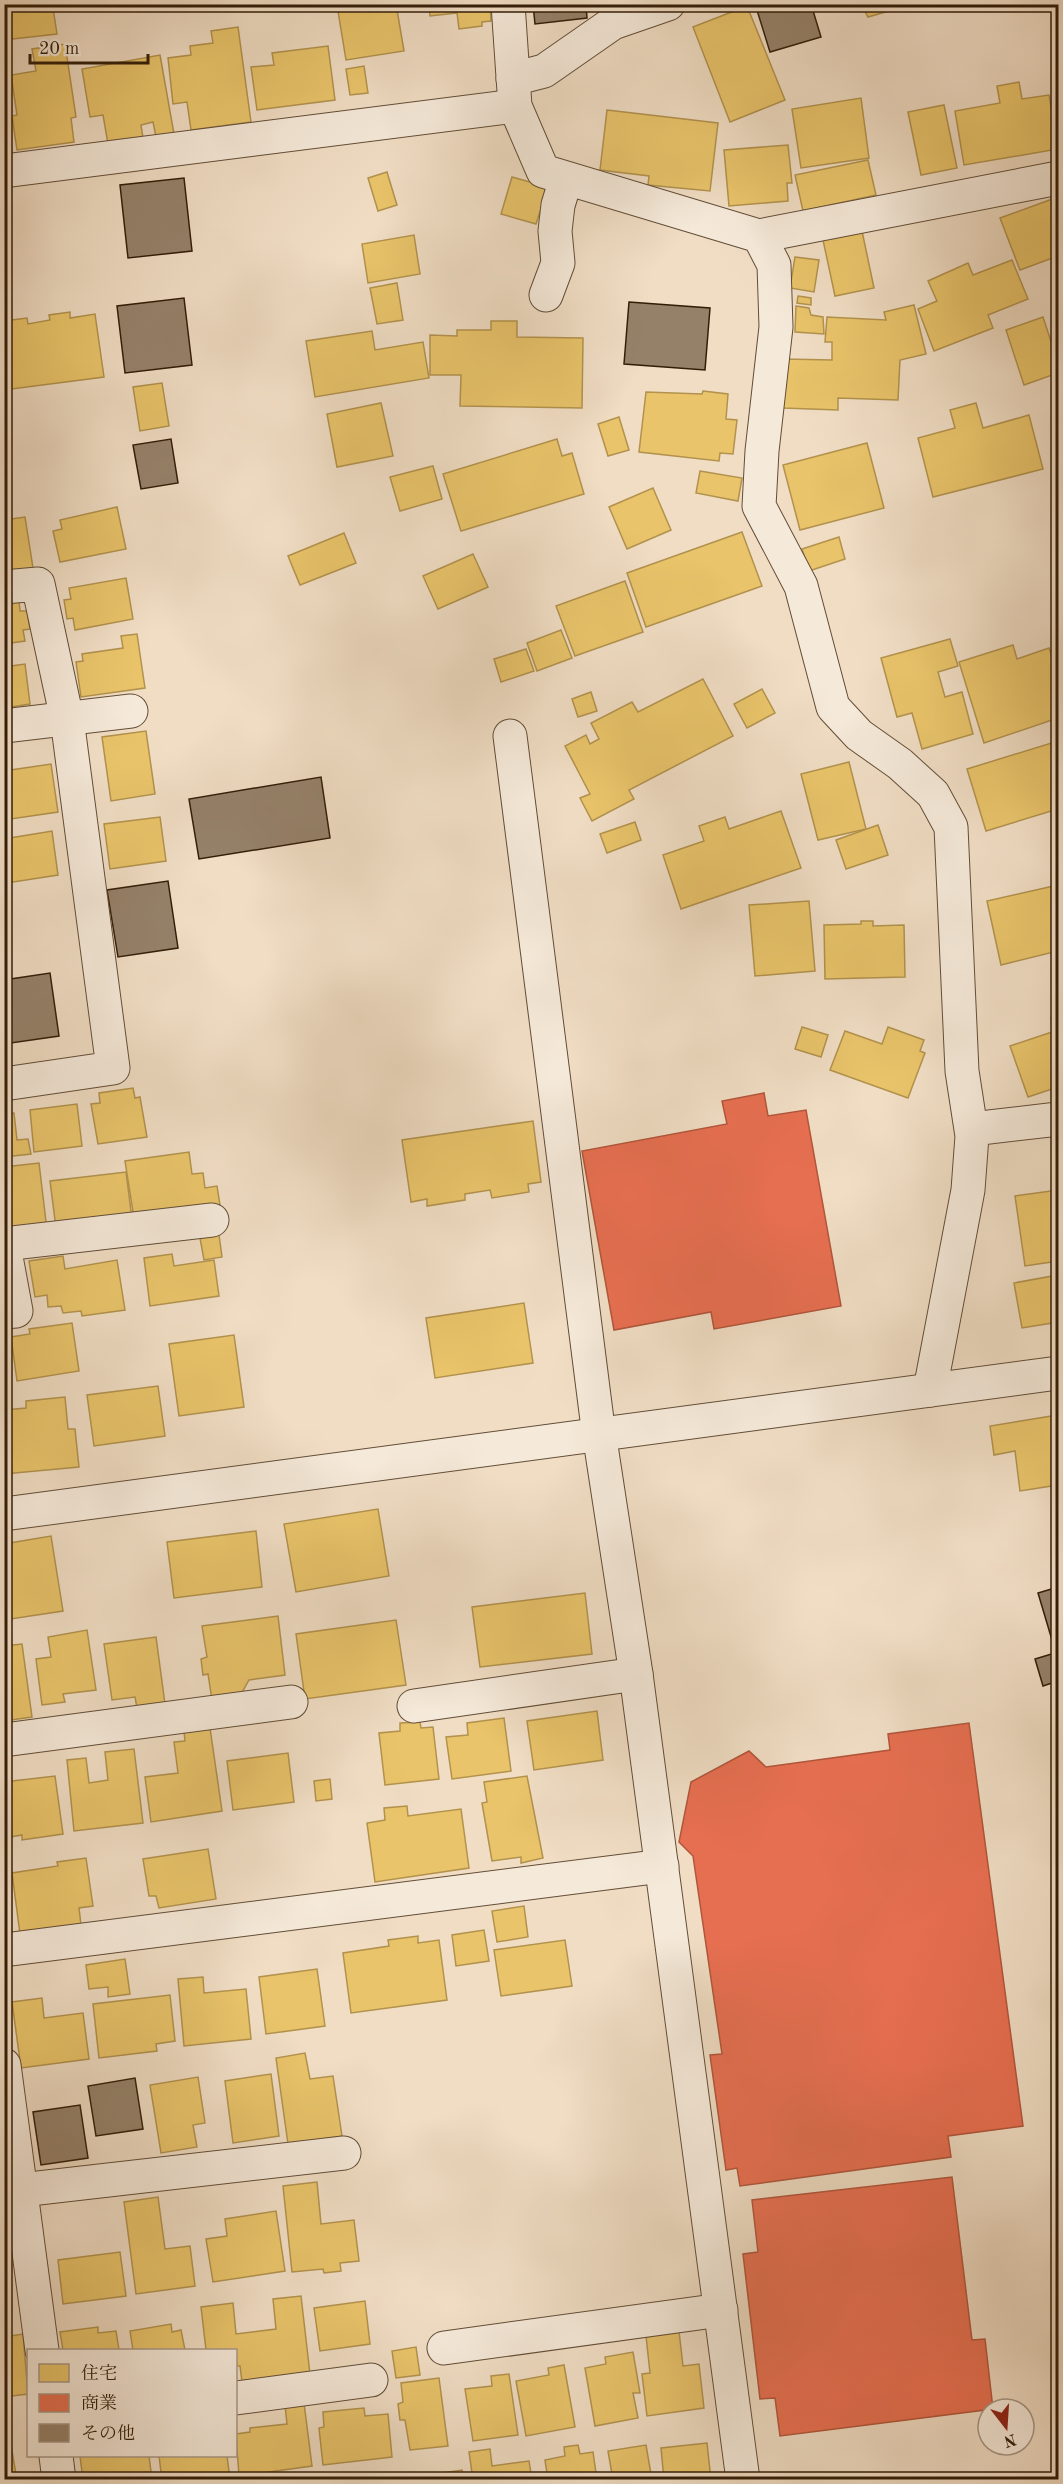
<svg xmlns="http://www.w3.org/2000/svg" width="1063" height="2484" font-family="'Old Standard TT','Noto Serif JP',serif">
<rect width="100%" height="100%" fill="#f0ddc4"/>
<filter id="stains"><feTurbulence type="fractalNoise" baseFrequency=".00333" numOctaves="4"/><feColorMatrix values="0 0 0 0 .2 0 0 0 0 .09 0 0 0 0 .02 0 0 0 .5 -.17"/></filter>
<radialGradient id="worn" r=".72"><stop offset=".6" stop-color="#630" stop-opacity="0"/><stop offset="1" stop-color="#630" stop-opacity=".3"/></radialGradient>
<g fill="#e9c46a" stroke="#b2924d" stroke-width="1.5">
<polygon points="4,4 59,4 53,8 57,34 4,40"/>
<polygon points="396,4 404,51 346,60 337,5"/>
<polygon points="429,4 490,4 491,21 482,22 482,26 459,29 457,13 430,16"/>
<polygon points="861,4 913,4 868,17"/>
<polygon points="747,6 785,100 730,122 693,27"/>
<polygon points="238,27 251,122 191,130 187,102 173,104 168,58 191,55 190,46 213,43 211,31"/>
<polygon points="65,44 76,117 71,118 74,142 17,150 12,116 17,115 11,75 36,71 32,49"/>
<polygon points="328,46 335,100 257,110 251,67 274,65 272,53"/>
<polygon points="160,55 174,134 156,137 153,122 141,125 143,138 108,144 103,115 90,117 82,69"/>
<polygon points="364,66 368,93 350,95 346,69"/>
<polygon points="1019,82 1022,99 1049,95 1058,149 964,165 955,111 1000,103 997,86"/>
<polygon points="861,98 869,158 801,168 792,109"/>
<polygon points="944,105 957,168 921,175 908,112"/>
<polygon points="607,110 718,123 710,191 648,185 649,176 600,170"/>
<polygon points="788,145 792,183 787,183 788,201 729,206 724,150"/>
<polygon points="868,160 876,195 803,211 795,175"/>
<polygon points="387,172 397,205 378,211 368,178"/>
<polygon points="512,177 548,187 536,224 501,214"/>
<polygon points="1055,198 1058,206 1058,256 1020,270 1000,218"/>
<polygon points="862,231 874,288 835,296 823,240"/>
<polygon points="414,235 420,274 368,283 362,244"/>
<polygon points="795,257 819,260 814,292 790,288"/>
<polygon points="1012,260 1028,299 988,315 993,328 934,351 918,309 937,301 928,281 968,263 973,275"/>
<polygon points="397,283 403,320 377,324 370,288"/>
<polygon points="798,296 811,298 811,305 797,303"/>
<polygon points="914,305 926,354 900,360 898,400 838,398 838,410 783,408 785,359 832,360 832,342 825,342 827,317 886,320 884,312"/>
<polygon points="796,306 809,308 811,315 823,317 824,334 795,332"/>
<polygon points="70,312 70,318 95,314 104,377 4,390 4,321 27,318 28,324 50,320 49,315"/>
<polygon points="1043,317 1058,363 1058,373 1024,385 1006,330"/>
<polygon points="491,321 517,321 517,337 583,338 582,408 460,406 461,375 430,375 430,335 457,336 457,330 491,330"/>
<polygon points="372,331 375,350 423,342 429,378 315,397 306,341"/>
<polygon points="162,383 169,426 140,431 133,387"/>
<polygon points="703,391 728,394 726,419 737,420 733,454 720,453 719,461 639,452 646,392 702,394"/>
<polygon points="381,403 393,456 337,467 327,414"/>
<polygon points="976,403 983,428 1029,415 1043,469 933,497 918,438 955,428 950,410"/>
<polygon points="619,417 629,450 608,456 598,424"/>
<polygon points="557,439 562,456 572,453 584,494 461,531 443,474"/>
<polygon points="867,443 884,508 800,530 783,465"/>
<polygon points="433,466 442,499 400,511 390,477"/>
<polygon points="700,471 742,478 738,501 696,493"/>
<polygon points="653,488 671,530 627,549 609,507"/>
<polygon points="117,507 126,549 60,562 53,531 62,529 60,520"/>
<polygon points="25,517 33,568 4,573 4,520"/>
<polygon points="742,532 762,586 646,627 627,573"/>
<polygon points="344,533 356,563 300,585 288,556"/>
<polygon points="839,537 845,559 809,571 802,549"/>
<polygon points="473,554 488,587 438,609 423,576"/>
<polygon points="126,578 133,619 75,630 73,618 67,619 64,600 71,599 69,588"/>
<polygon points="625,581 643,632 575,656 556,606"/>
<polygon points="19,601 20,611 27,611 30,629 23,630 25,641 4,644 4,603"/>
<polygon points="561,630 572,658 537,671 527,643"/>
<polygon points="137,634 145,688 81,697 76,662 83,661 82,654 123,648 121,636"/>
<polygon points="950,639 958,666 938,672 945,697 962,692 973,734 922,749 912,713 897,717 881,658"/>
<polygon points="1013,645 1017,659 1049,648 1058,674 1058,718 984,743 959,662"/>
<polygon points="526,649 534,671 501,682 494,659"/>
<polygon points="25,664 30,704 4,708 4,667"/>
<polygon points="703,679 733,736 629,790 634,799 592,821 580,798 590,794 565,746 586,735 590,744 599,739 591,723 632,702 638,712"/>
<polygon points="762,689 775,713 747,728 734,704"/>
<polygon points="591,692 597,711 578,717 572,699"/>
<polygon points="146,731 155,794 111,801 102,737"/>
<polygon points="1058,741 1058,809 986,831 967,769"/>
<polygon points="849,762 866,829 818,840 801,774"/>
<polygon points="51,764 58,812 4,820 4,771"/>
<polygon points="781,811 801,868 681,909 663,855 704,841 699,826 725,817 729,829"/>
<polygon points="160,817 166,861 110,869 104,824"/>
<polygon points="635,822 641,840 607,853 600,834"/>
<polygon points="878,825 888,855 846,869 836,840"/>
<polygon points="52,831 58,875 7,883 4,839"/>
<polygon points="1058,885 1058,951 1001,965 987,901"/>
<polygon points="809,901 815,971 755,976 749,905"/>
<polygon points="861,921 873,921 873,926 904,925 905,977 825,979 824,925 861,924"/>
<polygon points="1058,1016 1058,1087 1028,1097 1010,1046 1055,1031 1051,1018"/>
<polygon points="802,1027 828,1035 821,1057 795,1049"/>
<polygon points="888,1027 924,1040 920,1051 925,1053 908,1098 830,1070 845,1031 882,1044"/>
<polygon points="133,1088 135,1098 140,1097 147,1137 98,1144 91,1104 100,1103 99,1093"/>
<polygon points="77,1104 82,1146 34,1152 30,1110"/>
<polygon points="14,1113 17,1140 28,1139 31,1154 4,1157 4,1114"/>
<polygon points="533,1121 541,1182 528,1184 529,1192 492,1198 490,1190 465,1194 465,1200 427,1206 427,1199 411,1202 402,1140"/>
<polygon points="189,1152 192,1174 203,1173 205,1188 217,1186 220,1205 134,1218 125,1161"/>
<polygon points="39,1163 47,1230 4,1235 4,1167"/>
<polygon points="126,1172 132,1219 56,1228 50,1181"/>
<polygon points="1058,1190 1058,1261 1025,1266 1015,1196"/>
<polygon points="219,1235 222,1257 204,1260 200,1238"/>
<polygon points="172,1254 174,1266 214,1260 219,1296 150,1306 144,1258"/>
<polygon points="63,1256 65,1269 117,1260 125,1310 82,1316 81,1311 63,1313 61,1306 48,1307 47,1295 35,1297 29,1261"/>
<polygon points="1058,1275 1058,1322 1022,1328 1014,1283"/>
<polygon points="524,1303 533,1363 435,1378 426,1318"/>
<polygon points="72,1323 79,1371 17,1381 11,1337 30,1334 29,1329"/>
<polygon points="234,1335 244,1407 179,1416 169,1344"/>
<polygon points="158,1386 165,1436 94,1446 87,1395"/>
<polygon points="65,1397 68,1429 75,1429 79,1467 4,1474 4,1410 26,1408 26,1401"/>
<polygon points="1058,1415 1058,1485 1020,1491 1015,1451 994,1455 990,1426"/>
<polygon points="378,1509 389,1576 296,1592 284,1524"/>
<polygon points="256,1531 262,1587 174,1598 167,1542"/>
<polygon points="51,1536 63,1611 4,1620 4,1544"/>
<polygon points="585,1593 592,1654 480,1667 472,1607"/>
<polygon points="278,1616 285,1675 249,1680 240,1696 212,1700 208,1674 203,1675 201,1659 207,1657 202,1626"/>
<polygon points="396,1620 406,1685 305,1699 296,1634"/>
<polygon points="87,1630 96,1690 63,1694 65,1702 42,1705 36,1659 51,1657 48,1637"/>
<polygon points="156,1637 165,1704 137,1708 135,1697 112,1700 104,1644"/>
<polygon points="22,1644 32,1717 4,1721 4,1646"/>
<polygon points="597,1711 603,1760 534,1770 527,1721"/>
<polygon points="504,1718 511,1771 452,1779 446,1737 468,1735 467,1723"/>
<polygon points="420,1722 421,1728 433,1727 439,1779 385,1785 379,1733 400,1731 400,1723"/>
<polygon points="210,1728 222,1811 151,1822 145,1777 178,1773 174,1742 185,1741 184,1732"/>
<polygon points="134,1749 143,1823 74,1831 67,1760 86,1758 89,1783 108,1780 105,1752"/>
<polygon points="288,1753 294,1802 233,1810 227,1761"/>
<polygon points="55,1776 63,1834 22,1840 22,1835 4,1838 4,1782"/>
<polygon points="527,1776 543,1858 521,1863 521,1857 492,1861 482,1803 487,1802 484,1782"/>
<polygon points="330,1779 332,1799 316,1801 314,1781"/>
<polygon points="407,1806 408,1816 461,1809 469,1868 375,1882 367,1823 385,1820 384,1808"/>
<polygon points="208,1849 216,1899 159,1908 156,1896 149,1896 143,1859"/>
<polygon points="86,1858 93,1906 79,1908 81,1925 20,1934 12,1873 58,1866 57,1862"/>
<polygon points="524,1906 528,1937 497,1942 492,1911"/>
<polygon points="484,1930 489,1961 456,1966 452,1935"/>
<polygon points="418,1936 418,1943 439,1940 447,2000 351,2013 343,1953 389,1946 388,1940"/>
<polygon points="565,1940 572,1986 501,1996 494,1950"/>
<polygon points="125,1959 130,1994 108,1997 108,1987 89,1989 86,1965"/>
<polygon points="317,1969 325,2026 266,2034 259,1977"/>
<polygon points="203,1977 204,1993 246,1989 251,2039 184,2046 178,1979"/>
<polygon points="170,1995 175,2041 156,2044 157,2051 99,2058 93,2004"/>
<polygon points="42,1998 44,2018 83,2013 89,2059 21,2068 12,2002"/>
<polygon points="305,2053 310,2079 333,2076 342,2136 288,2144 276,2058"/>
<polygon points="271,2074 279,2136 233,2143 225,2081"/>
<polygon points="198,2077 205,2123 193,2125 197,2147 161,2153 150,2085"/>
<polygon points="317,2182 321,2224 354,2220 359,2261 340,2263 341,2271 324,2273 323,2269 292,2272 283,2186"/>
<polygon points="158,2197 165,2249 190,2246 195,2286 136,2294 124,2202"/>
<polygon points="276,2211 285,2271 213,2282 206,2239 227,2236 225,2219"/>
<polygon points="120,2252 126,2296 63,2304 58,2260"/>
<polygon points="301,2296 310,2374 242,2382 240,2366 236,2366 236,2350 206,2350 201,2307 233,2303 236,2334 276,2329 273,2299"/>
<polygon points="365,2301 370,2344 320,2351 314,2308"/>
<polygon points="171,2324 172,2332 181,2330 185,2350 133,2350 130,2331"/>
<polygon points="98,2327 98,2333 116,2331 119,2350 63,2350 60,2332"/>
<polygon points="679,2331 683,2366 699,2364 704,2408 647,2416 642,2374 650,2373 646,2336"/>
<polygon points="23,2334 28,2394 4,2397 4,2337"/>
<polygon points="416,2347 420,2375 396,2378 392,2351"/>
<polygon points="633,2352 640,2393 633,2393 638,2418 595,2426 585,2368 606,2364 605,2357"/>
<polygon points="564,2365 575,2427 526,2436 516,2381 549,2375 548,2368"/>
<polygon points="509,2374 518,2435 473,2441 465,2389 492,2386 491,2376"/>
<polygon points="439,2378 448,2446 410,2450 405,2420 400,2420 398,2404 403,2402 401,2383"/>
<polygon points="304,2403 312,2466 239,2476 236,2434 250,2432 250,2428 287,2424 285,2405"/>
<polygon points="364,2408 365,2416 388,2414 392,2457 323,2465 319,2428 324,2427 323,2412"/>
<polygon points="8,2428 17,2480 4,2480 4,2429"/>
<polygon points="707,2443 711,2480 664,2480 661,2448"/>
<polygon points="578,2445 580,2454 593,2452 597,2480 548,2480 545,2460 565,2456 564,2447"/>
<polygon points="646,2445 652,2480 613,2480 608,2451"/>
<polygon points="490,2449 492,2466 529,2461 532,2480 473,2480 469,2452"/>
<polygon points="80,2456 149,2456 152,2480 83,2480"/>
<polygon points="159,2456 227,2456 230,2479 162,2480"/>
<polygon points="462,2470 463,2480 422,2480 421,2476"/>
</g>
<g fill="#e76f51" stroke="#b1563b" stroke-width="1.5">
<polygon points="764,1093 768,1116 806,1110 841,1306 714,1329 711,1312 614,1330 582,1151 727,1124 722,1101"/>
<polygon points="969,1723 1023,2126 948,2136 951,2157 740,2186 737,2168 726,2170 710,2055 722,2054 693,1856 679,1842 691,1782 749,1751 766,1767 890,1750 888,1734"/>
<polygon points="952,2177 972,2340 985,2339 993,2409 780,2436 775,2398 760,2399 743,2254 758,2252 752,2200"/>
</g>
<g fill="#95816a" stroke="#321d08" stroke-width="1.5">
<polygon points="533,4 586,4 587,18 535,24"/>
<polygon points="765,4 811,4 821,37 770,52 756,7"/>
<polygon points="184,178 192,251 128,258 120,185"/>
<polygon points="184,298 192,365 125,373 117,306"/>
<polygon points="629,302 710,308 705,370 624,364"/>
<polygon points="171,439 178,483 141,489 133,445"/>
<polygon points="321,777 330,838 199,859 189,799"/>
<polygon points="168,881 178,948 118,957 107,890"/>
<polygon points="50,973 59,1036 4,1044 4,980"/>
<polygon points="1058,1587 1058,1638 1052,1640 1038,1593"/>
<polygon points="1058,1652 1058,1681 1043,1686 1035,1659"/>
<polygon points="135,2078 143,2129 96,2136 88,2086"/>
<polygon points="80,2105 88,2158 41,2165 33,2112"/>
</g>
<g fill="none" stroke-linecap="round" stroke-linejoin="round">
<defs>
<g id="minor">
<polyline points="508,4 515,106 543,171 759,236 774,265 776,327 762,451 759,506 801,586 833,707 859,735 900,764 933,794 951,827 962,1071 972,1136 968,1190 930,1390"/>
<polyline points="513,79 544,71 613,23 668,4"/>
<polyline points="4,171 515,106"/>
<polyline points="759,236 1058,178"/>
<polyline points="546,295 558,263 555,231 558,205 566,179"/>
<polyline points="4,587 38,584 67,719 113,1068 4,1084"/>
<polyline points="4,726 131,711"/>
<polyline points="510,736 597,1420 636,1674 743,2480"/>
<polyline points="972,1129 1058,1119"/>
<polyline points="4,1244 212,1220"/>
<polyline points="4,1246 16,1311 4,1312"/>
<polyline points="414,1706 636,1674"/>
<polyline points="4,1740 291,1702"/>
<polyline points="4,1950 662,1866"/>
<polyline points="4,2065 42,2350"/>
<polyline points="21,2190 344,2153"/>
<polyline points="444,2348 721,2310"/>
<polyline points="236,2398 371,2380"/>
<polyline points="56,2456 59,2480"/>
</g>
<polyline id="tertiary" points="4,1514 1058,1373"/>
</defs>
<use href="#minor" stroke="#624d37" stroke-width="35"/>
<use href="#tertiary" stroke="#624d37" stroke-width="35"/>
<use href="#minor" stroke="#f5e9d9" stroke-width="33"/>
<use href="#tertiary" stroke="#f5e9d9" stroke-width="33"/>
</g>
<rect width="1063" height="2484" fill="none" stroke="#f0ddc4" stroke-width="24"/>
<rect x="6" y="6" width="1051" height="2472" fill="none" stroke="#321d08" stroke-width="3"/>
<rect x="12" y="12" width="1039" height="2460" fill="none" stroke="#321d08" stroke-width="1.5"/>
<rect x="27" y="2349" width="210" height="108" fill="#f5e9d9" stroke="#a79785" stroke-width="1.5"/>
<rect x="39" y="2364" width="30" height="18" fill="#e9c46a" stroke="#a79785" stroke-width="1.5"/>
<text x="81" y="2379" font-size="18" fill="#321d08">住宅</text>
<rect x="39" y="2394" width="30" height="18" fill="#e76f51" stroke="#a79785" stroke-width="1.5"/>
<text x="81" y="2409" font-size="18" fill="#321d08">商業</text>
<rect x="39" y="2424" width="30" height="18" fill="#95816a" stroke="#a79785" stroke-width="1.5"/>
<text x="81" y="2439" font-size="18" fill="#321d08">その他</text>
<g transform="translate(1006 2427) rotate(163)"><circle r="28" fill="#f5e9d9" stroke="#a79785" stroke-width="1.5"/>
<path d="M0-4.5L10 22L0 15L-10 22Z" fill="#8f2418"/>
<text y="-9" font-size="16" font-weight="bold" text-anchor="middle" fill="#321d08">N</text>
</g>
<path d="M30 54v9h118v-9" fill="none" stroke="#321d08" stroke-width="3"/>
<text x="39" y="54" font-size="18" fill="#321d08" stroke="#f5e9d9" stroke-width="4.5" paint-order="stroke">20 m</text>
<rect width="100%" height="100%" filter="url(#stains)"/>
<rect width="100%" height="100%" fill="url(#worn)"/>
</svg>
